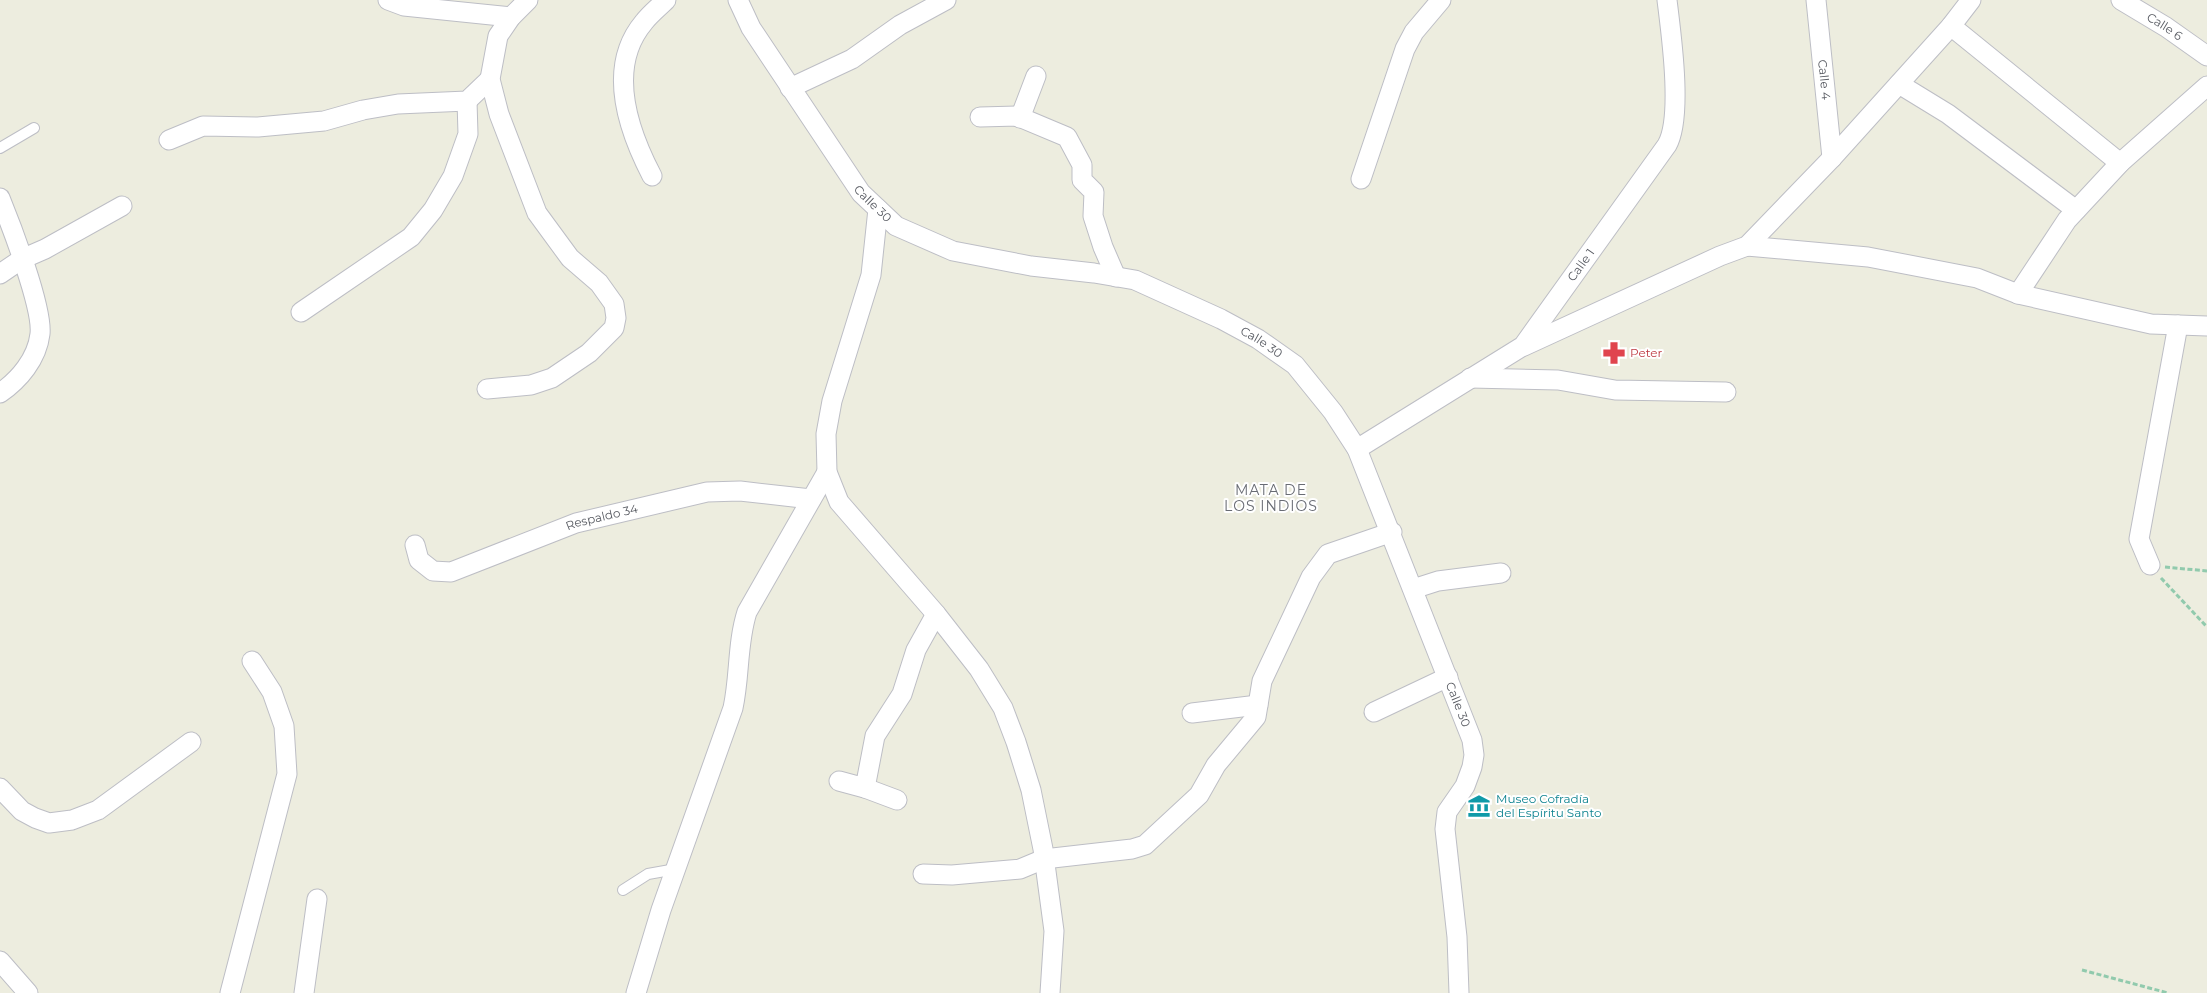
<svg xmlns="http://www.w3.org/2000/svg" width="2207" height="993" font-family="Montserrat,sans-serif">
<rect width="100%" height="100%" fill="#ededdf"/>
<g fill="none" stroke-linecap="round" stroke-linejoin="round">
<defs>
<g id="service">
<polyline points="0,148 34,128"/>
<polyline points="623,890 648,874 676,869"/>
</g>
<g id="minor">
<polyline points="388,0 404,6 511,17"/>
<path id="s1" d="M738,0L751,28L861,193L896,226L953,251L1031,266L1094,273L1135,280L1221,319L1258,339L1295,365L1333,412L1357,449L1472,740L1474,755L1472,767L1465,786L1447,812L1445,829L1457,937L1459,993"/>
<path id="s2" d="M1816,0L1832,158"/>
<path id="s3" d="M2121,0L2166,27L2207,56"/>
<polyline points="1951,26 2120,163"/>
<polyline points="1899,84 1948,114 2076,210"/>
<polyline points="790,88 852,59 900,25 946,0"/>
<polyline points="980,117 1017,116 1067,137 1082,165 1082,180 1094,192 1093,216 1103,247 1116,277"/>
<polyline points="1020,118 1036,76"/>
<polyline points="169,140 203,126 258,127 324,121 363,110 398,104 467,101 490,79"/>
<path d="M652,176C628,130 606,67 644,22C650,14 659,7 666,0"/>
<polyline points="1361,179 1405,49 1414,32 1441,0"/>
<path d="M0,198C11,225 43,308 40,334C37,359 19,380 0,393"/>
<polyline points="878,209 871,275 832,401 826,434 827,472 839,502 936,614 979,669 1003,708 1016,742 1031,790 1043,849 1054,931 1050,993"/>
<polyline points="1747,246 1868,257 1977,278 2018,294 2151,324 2207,326"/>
<polyline points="0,274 22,259 45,249 122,206"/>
<polyline points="2018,294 2067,220 2120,163 2207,86"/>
<polyline points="301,312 411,237 433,210 453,176 468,134 467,101"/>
<polyline points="1524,346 1720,256 1747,246 1832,158 1951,26 1971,0"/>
<polyline points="1470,378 1558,380 1615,390 1726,392"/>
<polyline points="487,389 531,385 552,378 589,353 614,328 616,318 614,304 599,283 570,258 537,213 499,114 490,79 498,36 511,17 528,0"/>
<path id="s4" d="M1357,449L1523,346L1667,145C1683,117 1671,33 1667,0"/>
<path id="s5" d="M415,545L419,560L433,571L451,572L576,523L707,492L740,491L811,499"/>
<polyline points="2150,565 2139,539 2178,325"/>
<polyline points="1413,589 1438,581 1501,573"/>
<polyline points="1374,712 1448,677"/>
<polyline points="1192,713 1258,705"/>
<polyline points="839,781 865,788 875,736 902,694 916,650 936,614"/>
<polyline points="0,788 22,811 35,818 49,823 72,820 98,810 191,742"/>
<polyline points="865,788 897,800"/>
<polyline points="923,874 952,875 1020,869 1044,859 1132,849 1145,845 1199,795 1216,765 1256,717 1262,681 1311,577 1328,554 1392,532"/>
<polyline points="0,961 28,993"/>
<polyline points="230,993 287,774 284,726 272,692 252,661"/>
<polyline points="304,993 317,899"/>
<path d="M636,993L661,910L733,708C740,676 737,643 747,612L827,472"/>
</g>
</defs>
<use href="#service" stroke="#bdbec5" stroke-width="12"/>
<use href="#minor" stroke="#bdbec5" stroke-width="21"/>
<g stroke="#91caad" stroke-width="3" stroke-dasharray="5 2.5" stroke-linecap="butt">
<polyline points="2165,567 2207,571"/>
<polyline points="2161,578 2207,627"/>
<polyline points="2082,970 2168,993"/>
</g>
<use href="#service" stroke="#fff" stroke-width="10"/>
<use href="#minor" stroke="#fff" stroke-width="19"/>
</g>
<defs>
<symbol id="pharmacy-bare" viewBox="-9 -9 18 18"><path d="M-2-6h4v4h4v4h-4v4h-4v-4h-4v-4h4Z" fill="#e0444e" stroke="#fff" stroke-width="2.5" paint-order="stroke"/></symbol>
<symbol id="museum-bare" viewBox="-9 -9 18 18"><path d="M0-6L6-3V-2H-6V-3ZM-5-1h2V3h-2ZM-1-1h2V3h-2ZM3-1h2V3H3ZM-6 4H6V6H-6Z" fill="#0f9aa8" stroke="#fff" stroke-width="2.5" paint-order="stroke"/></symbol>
</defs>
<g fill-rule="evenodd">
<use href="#pharmacy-bare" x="1598" y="337" width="32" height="32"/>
<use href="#museum-bare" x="1463" y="790" width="32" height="32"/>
</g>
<g text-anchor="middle" stroke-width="4" stroke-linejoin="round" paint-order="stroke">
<g font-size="12" fill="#585b62" stroke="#fff">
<text dy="4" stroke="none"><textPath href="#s3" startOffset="51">Calle 6</textPath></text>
<text dy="4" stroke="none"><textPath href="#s2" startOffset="80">Calle 4</textPath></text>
<text dy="4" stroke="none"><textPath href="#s1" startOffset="245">Calle 30</textPath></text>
<text dy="4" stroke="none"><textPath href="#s4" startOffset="295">Calle 1</textPath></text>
<text dy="4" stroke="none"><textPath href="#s1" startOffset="665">Calle 30</textPath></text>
<text dy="4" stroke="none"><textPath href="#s5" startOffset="212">Respaldo 34</textPath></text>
<text dy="4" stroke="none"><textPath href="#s1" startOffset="1085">Calle 30</textPath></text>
</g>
<g font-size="12" fill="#be3a42" stroke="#fff" text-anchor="start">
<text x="1630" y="357">Peter</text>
</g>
<g font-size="12" fill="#0d838f" stroke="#fff" text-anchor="start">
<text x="1496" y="803">Museo Cofradía<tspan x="1496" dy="14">del Espíritu Santo</tspan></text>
</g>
<g font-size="14" letter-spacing="1" fill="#696c74" stroke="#fff">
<text x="1271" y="495">MATA DE<tspan x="1271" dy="16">LOS INDIOS</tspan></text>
</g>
</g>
</svg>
